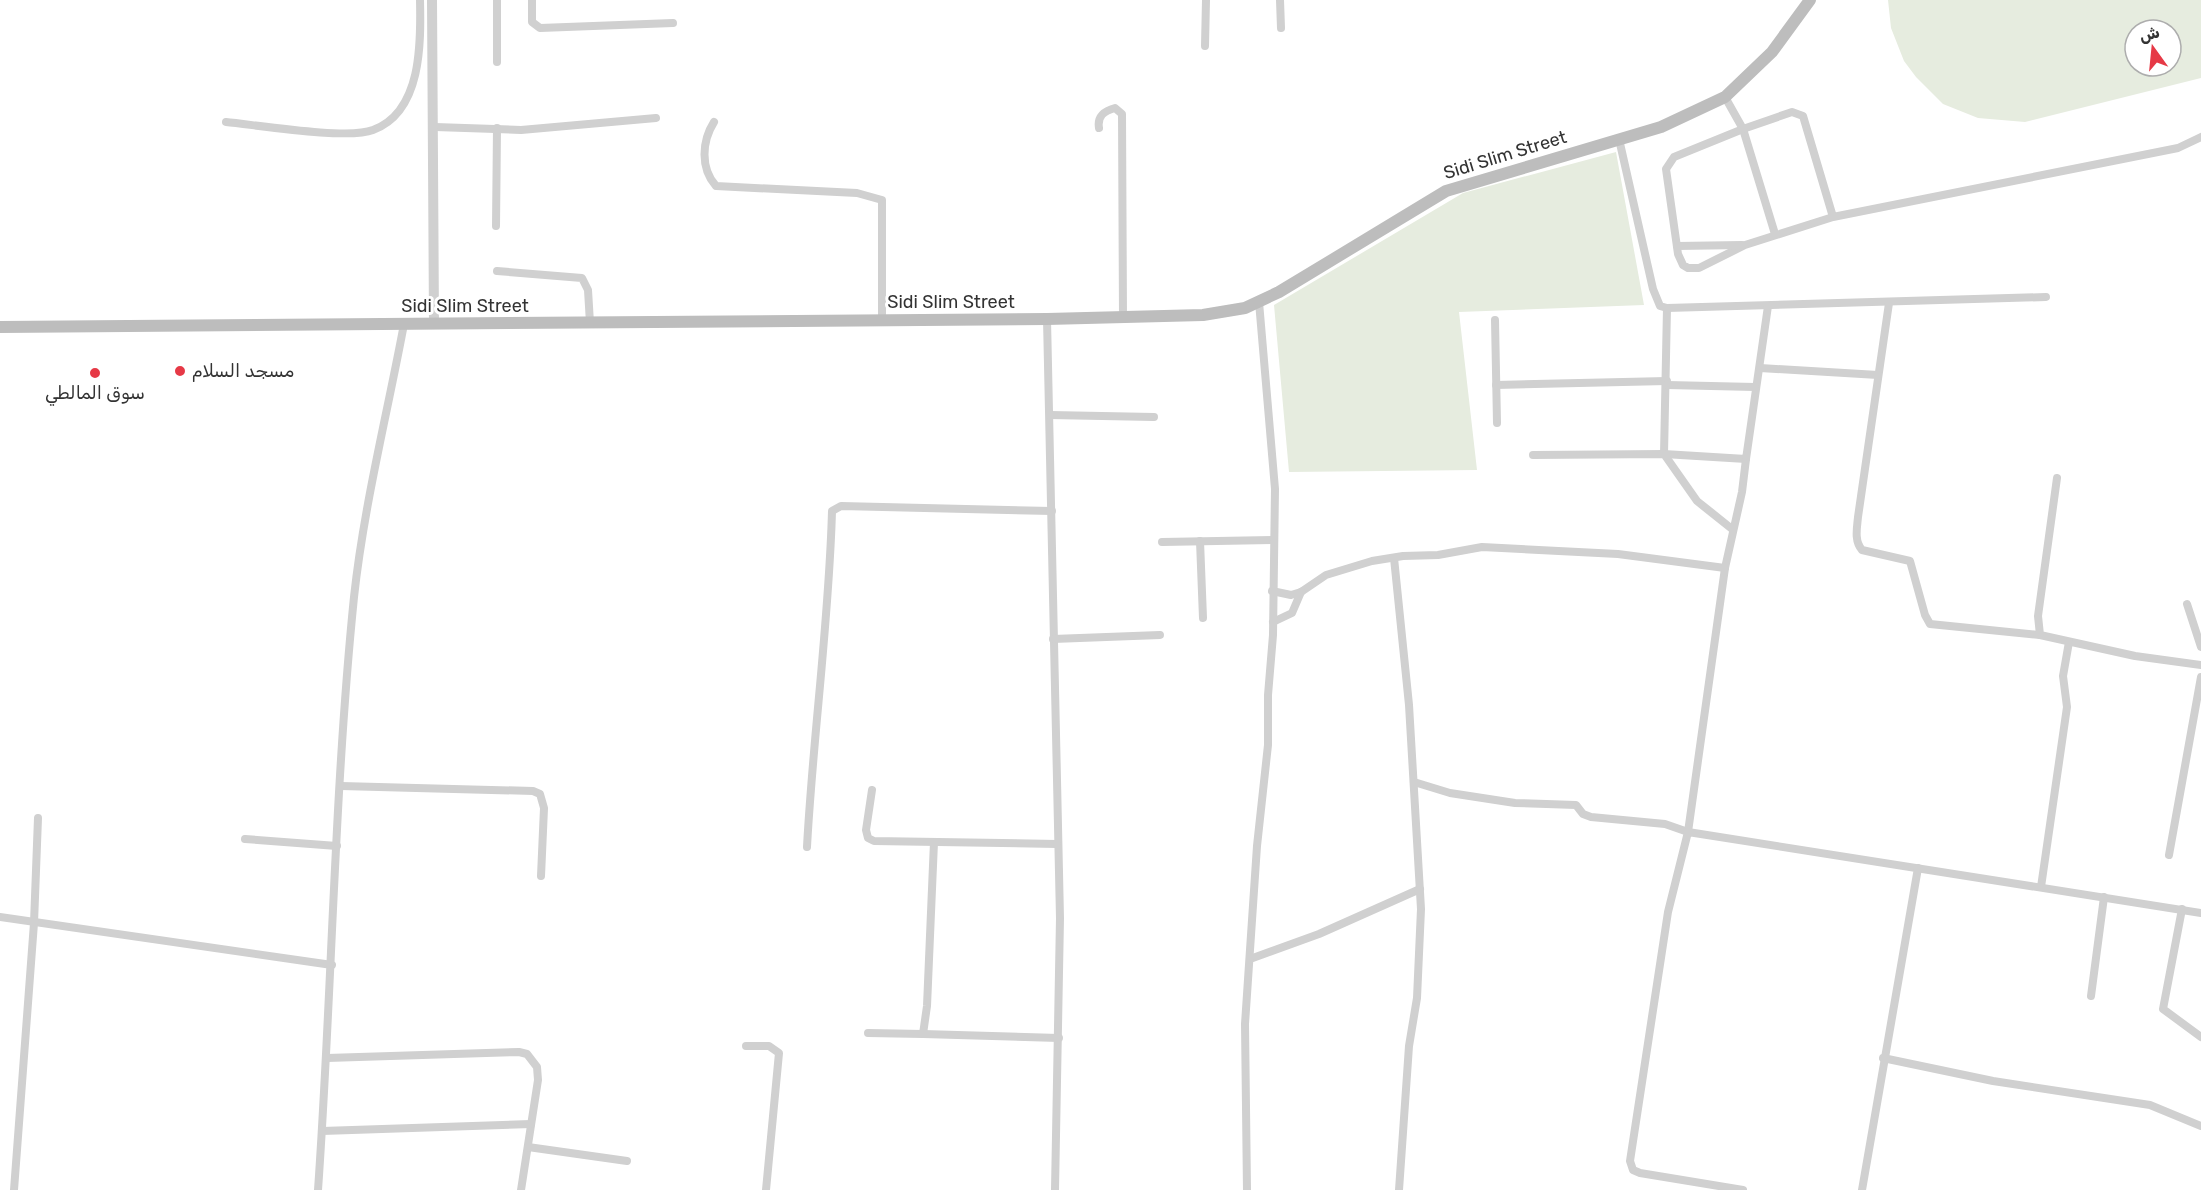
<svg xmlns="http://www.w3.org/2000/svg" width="2201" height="1190" font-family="Rubik,Cairo,sans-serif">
<rect width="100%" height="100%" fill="#fff"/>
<g fill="#e6ecdf" fill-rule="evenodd">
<path d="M1888,0H2201V78L2025,122L1978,118L1943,104L1916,77L1904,61L1891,28ZM2135,30H2171V66H2135Z"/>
<polygon points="1616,152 1644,305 1459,312 1477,470 1289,472 1274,305 1463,193"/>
</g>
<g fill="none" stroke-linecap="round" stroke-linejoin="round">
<g stroke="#d0d0d0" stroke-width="8">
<polyline points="497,0 497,62"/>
<polyline points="532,0 532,22 540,28 673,23"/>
<polyline points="1280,0 1281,28"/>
<polyline points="1205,46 1206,0"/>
<polyline points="1725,97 1743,129 1775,234"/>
<path d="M226,122C257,125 348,140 373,130C422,112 421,43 420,0"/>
<path d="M714,122C702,141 700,168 716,186L857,193L882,200V320"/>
<polyline points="435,127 521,130 656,118"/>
<path d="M1099,128C1097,116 1104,111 1115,108L1122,114L1123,316"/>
<polyline points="1619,139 1653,289 1660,306 1667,308 2046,297"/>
<polyline points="1833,217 1803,116 1792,112 1743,129 1674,157 1666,169 1678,254 1683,265 1688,268 1699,268 1745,245 1833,217 2178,148 2201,137"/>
<polyline points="496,226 497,128"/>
<polyline points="1677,246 1742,245"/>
<polyline points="497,271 582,278 588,290 590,323"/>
<path d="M1889,303L1858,517C1857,528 1854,541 1862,550L1910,561L1925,615L1930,624L2040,635"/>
<polyline points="1667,308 1664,454 1746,459 1768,306"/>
<polyline points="1047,319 1060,918 1055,1190"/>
<polyline points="1495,320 1497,423"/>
<polyline points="1760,368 1878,375"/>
<polyline points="1496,385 1667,381"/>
<polyline points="1667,385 1755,387"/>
<polyline points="1050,415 1154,417"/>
<polyline points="1533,455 1664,454 1697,501 1732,529"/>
<polyline points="2057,478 2038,616 2040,635 2135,656 2201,665"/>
<polyline points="1200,541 1203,618"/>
<polyline points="1162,542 1274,540"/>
<polyline points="1394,558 1409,705 1421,909 1417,998 1409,1046 1399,1190"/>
<polyline points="1272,591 1291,595 1301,592 1326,575 1372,561 1403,556 1438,555 1482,547 1618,554 1725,568"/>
<polyline points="2187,604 2201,647"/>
<polyline points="1273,622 1292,613 1301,592"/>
<polyline points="1053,639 1160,635"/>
<polyline points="1414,782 1450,793 1515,803 1576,805 1583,814 1591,817 1665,824 1688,832 1725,568 1742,492 1746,459"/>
<polyline points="341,786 533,791 540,794 544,808 541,876"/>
<polyline points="872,790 866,830 868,838 874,841 1057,844"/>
<polyline points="245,839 337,846"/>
<path d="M807,847C813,735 829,623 832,511L841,506L1052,511"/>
<polyline points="2169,855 2201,677"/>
<polyline points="2041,887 2067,707 2063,676 2069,642"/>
<polyline points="2182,909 2163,1009 2201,1037"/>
<polyline points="0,917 332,965"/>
<polyline points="1250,959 1319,934 1420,889"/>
<polyline points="2091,996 2104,897"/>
<polyline points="868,1033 923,1034 927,1006 934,842"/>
<polyline points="923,1034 1059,1038"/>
<polyline points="746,1046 769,1046 779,1053 766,1190"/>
<polyline points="327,1058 519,1052 527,1054 537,1067 538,1080 521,1190"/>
<polyline points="1883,1058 1993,1081 2150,1105 2201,1126"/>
<polyline points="322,1131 531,1124"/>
<polyline points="528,1147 627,1161"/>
<polyline points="14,1190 34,923 38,818"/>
<path d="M318,1190C332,992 334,794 354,597C364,505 387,415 404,324"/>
<polyline points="1247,1190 1245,1024 1257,846 1268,745 1268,695 1273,635 1275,489 1259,302"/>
<polyline points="1743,1190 1640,1173 1633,1170 1630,1161 1668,912 1688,832 2201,913"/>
<polyline points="1862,1190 1918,868"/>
</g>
<polyline stroke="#d0d0d0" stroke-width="10" points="432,0 434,324"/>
<polyline stroke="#bdbdbd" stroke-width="12" points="0,327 1047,319 1203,315 1245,308 1279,292 1446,191 1661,127 1725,97 1772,52 1810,0"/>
</g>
<g fill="#e63946" stroke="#fff" stroke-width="2">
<circle cx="180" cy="371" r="6"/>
<circle cx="95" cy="373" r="6"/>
</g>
<g text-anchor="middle" stroke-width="6" stroke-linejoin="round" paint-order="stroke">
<g font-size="18" fill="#333" stroke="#fff">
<text transform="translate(1505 155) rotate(-17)" y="6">Sidi Slim Street</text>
<text x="951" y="308">Sidi Slim Street</text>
<text x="465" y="312">Sidi Slim Street</text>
</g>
<g font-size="18" fill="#333" stroke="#fff" text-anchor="start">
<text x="192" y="377">مسجد السلام</text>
<text x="95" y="399" text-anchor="middle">سوق المالطي</text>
</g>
</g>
<g transform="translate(2153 48) rotate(345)"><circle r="28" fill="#ffffff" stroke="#adadad" stroke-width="1.5"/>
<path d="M0-4.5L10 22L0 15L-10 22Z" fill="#e63946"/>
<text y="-9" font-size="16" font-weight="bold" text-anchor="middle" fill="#333333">ش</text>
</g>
</svg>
